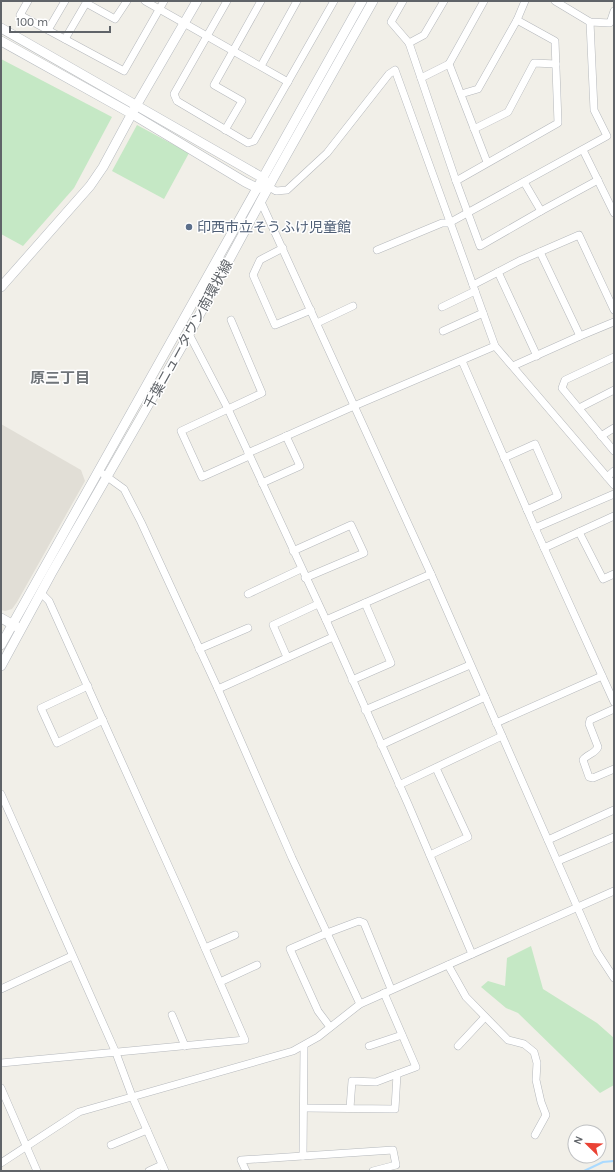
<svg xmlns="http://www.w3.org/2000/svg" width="615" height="1172" font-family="Karla,'Noto Sans JP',sans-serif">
<rect width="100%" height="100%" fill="#f1efe8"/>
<polygon fill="#e1ded6" points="1,424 81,470 85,481 17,602 12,609 5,611 1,610"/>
<g fill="#c5e8c5">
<polygon points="1,59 112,117 74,188 23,246 1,234"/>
<polygon points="137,125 189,153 164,199 112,171"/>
<polygon points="531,946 543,989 597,1023 614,1038 614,1085 600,1093 518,1013 506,1008 481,987 488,981 505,986 507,958"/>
</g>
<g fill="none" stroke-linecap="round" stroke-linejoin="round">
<polyline stroke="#aadaff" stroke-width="2" points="584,1171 603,1162 614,1161"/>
<defs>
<g id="street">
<polyline points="28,1 20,15 124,71 164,1"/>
<polyline points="145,1 288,82"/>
<polyline points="227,1 174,94 177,101 248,143 254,141 334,1"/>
<polyline points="403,1 391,22 409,43 456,181 480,246 541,211 598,180"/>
<polyline points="555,1 590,22 610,23 614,11"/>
<polyline points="48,30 65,1"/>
<polyline points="65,39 86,3 115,19 127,1"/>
<polyline points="409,43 424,35 444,1"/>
<polyline points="449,64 487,162"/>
<polyline points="261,66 297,1"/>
<polyline points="421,78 449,64 484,1"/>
<polyline points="461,94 478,89 517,20 525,1"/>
<polyline points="474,129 508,112 534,63 556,64"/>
<polyline points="225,130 242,101 214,85 261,1"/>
<polyline points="583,150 614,213"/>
<polyline points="456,181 558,123 555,41 517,20"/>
<polyline points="524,182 541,211"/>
<polyline points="269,187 276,191 287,190 327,153 389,74 395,70 495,346 614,485"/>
<polyline points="261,202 431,574 597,952 614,978"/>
<polyline points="283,248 260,260 253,275 275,325 311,310"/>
<polyline points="377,250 442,223 449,223 607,136 594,110 590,22"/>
<polyline points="540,252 580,336"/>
<polyline points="498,272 537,356"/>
<polyline points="473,285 519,261 579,235 614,310"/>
<polyline points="442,307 475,291"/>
<polyline points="231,320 262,393 181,431 202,477 249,456"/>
<polyline points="317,323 353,306"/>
<polyline points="443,331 483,313"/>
<polyline points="189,334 228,409 326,620 408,804 472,954"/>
<polyline points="614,357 565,380 562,388 614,451"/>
<polyline points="462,361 535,528 614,702"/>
<polyline points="513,366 580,336 614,322"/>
<polyline points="579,408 614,390"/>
<polyline points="601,436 614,428"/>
<polyline points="248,453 354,406 495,346"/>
<polyline points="504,458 535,444 558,496 527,510"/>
<polyline points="99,471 124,489 141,522 218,689 292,858 360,1004"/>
<polyline points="607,477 614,471"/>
<polyline points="262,483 300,466 286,436"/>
<polyline points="535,528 614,494"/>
<polyline points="579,532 603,579 614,574"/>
<polyline points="544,548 614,516"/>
<polyline points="293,551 351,525 364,553 305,578"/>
<polyline points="248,594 301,569"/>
<polyline points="326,620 431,574"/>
<polyline points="199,649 248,628"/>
<polyline points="287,657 273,625 318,604"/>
<polyline points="352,680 391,663 365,603"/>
<polyline points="88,686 41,708 57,743 103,720"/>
<polyline points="218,689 333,637"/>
<path d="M614,709L590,720L589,724L598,747C595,754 587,754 583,760L589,777L593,778L614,769"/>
<polyline points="365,710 470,665"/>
<polyline points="496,723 602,676"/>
<polyline points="381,745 485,697"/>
<polyline points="399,785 502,736"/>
<polyline points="1,794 116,1053 132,1096 165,1171"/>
<polyline points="548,840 614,810"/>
<polyline points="430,855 468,837 436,768"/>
<polyline points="558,861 614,837"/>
<polyline points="205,948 235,935"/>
<polyline points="448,965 466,997 508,1040 524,1044 534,1052 537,1063 536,1080 541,1102 546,1115 535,1135"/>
<polyline points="220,982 257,965"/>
<polyline points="1,989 72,956"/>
<polyline points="384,993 416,1067 397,1074"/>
<polyline points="172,1015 185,1046"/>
<polyline points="330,1027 318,1011 290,949 327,933 359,921 364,923 391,989"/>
<polyline points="369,1046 402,1035"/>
<polyline points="458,1046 485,1017"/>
<polyline points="1,1063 245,1040 187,907 49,601 41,593"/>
<polyline points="1,1088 37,1171"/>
<polyline points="304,1108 395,1109 397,1074 376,1082 352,1081 350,1108"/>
<polyline points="111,1145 147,1130"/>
<polyline points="303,1156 304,1046"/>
<polyline points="1,1163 79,1112 293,1051 318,1037 360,1004 614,891"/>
<polyline points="149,1171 162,1165"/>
<polyline points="246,1171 241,1160 393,1150 396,1165 373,1171"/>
</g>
<g id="secondary">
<polyline points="1,28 263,178 266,182"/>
<polyline points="1,41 132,114 245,182 257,188 262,188"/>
<polyline points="1,287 90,186 103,167 136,106 197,1"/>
<polyline points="1,618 17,627"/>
<polyline points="1,645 362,1"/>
<polyline points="1,666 51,574 189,334 275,175 373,1"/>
</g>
</defs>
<use href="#street" stroke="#b5b8bc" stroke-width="8"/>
<use href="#secondary" stroke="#b6babf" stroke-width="10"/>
<use href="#street" stroke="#fff" stroke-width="7"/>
<use href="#secondary" stroke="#fff" stroke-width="9"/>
</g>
<circle fill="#5c6f8a" stroke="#fff" stroke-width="1.5" cx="189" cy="227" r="4"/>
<g text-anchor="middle" stroke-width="3" stroke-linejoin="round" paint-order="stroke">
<g font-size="14" fill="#4e5e75" stroke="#fff" text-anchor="start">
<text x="197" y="232">印西市立そうふけ児童館</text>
</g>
<g font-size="14" fill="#5f6368" stroke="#fff">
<text transform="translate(188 334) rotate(-61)" y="5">千葉ニュータウン南環状線</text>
</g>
<g font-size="15" font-weight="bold" fill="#70757a" stroke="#fff">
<text x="60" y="383">原三丁目</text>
</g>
</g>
<rect width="615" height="1172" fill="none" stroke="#5f6368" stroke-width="4"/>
<g transform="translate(587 1144) rotate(293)"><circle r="19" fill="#ffffff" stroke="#bfc1c3"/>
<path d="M0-3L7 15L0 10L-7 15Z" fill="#ea4335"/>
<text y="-6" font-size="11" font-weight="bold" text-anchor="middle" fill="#5f6368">N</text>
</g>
<path d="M10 26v6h100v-6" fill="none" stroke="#5f6368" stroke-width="2"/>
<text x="16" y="26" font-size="12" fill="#5f6368" stroke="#ffffff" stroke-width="3" paint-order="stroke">100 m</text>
</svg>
